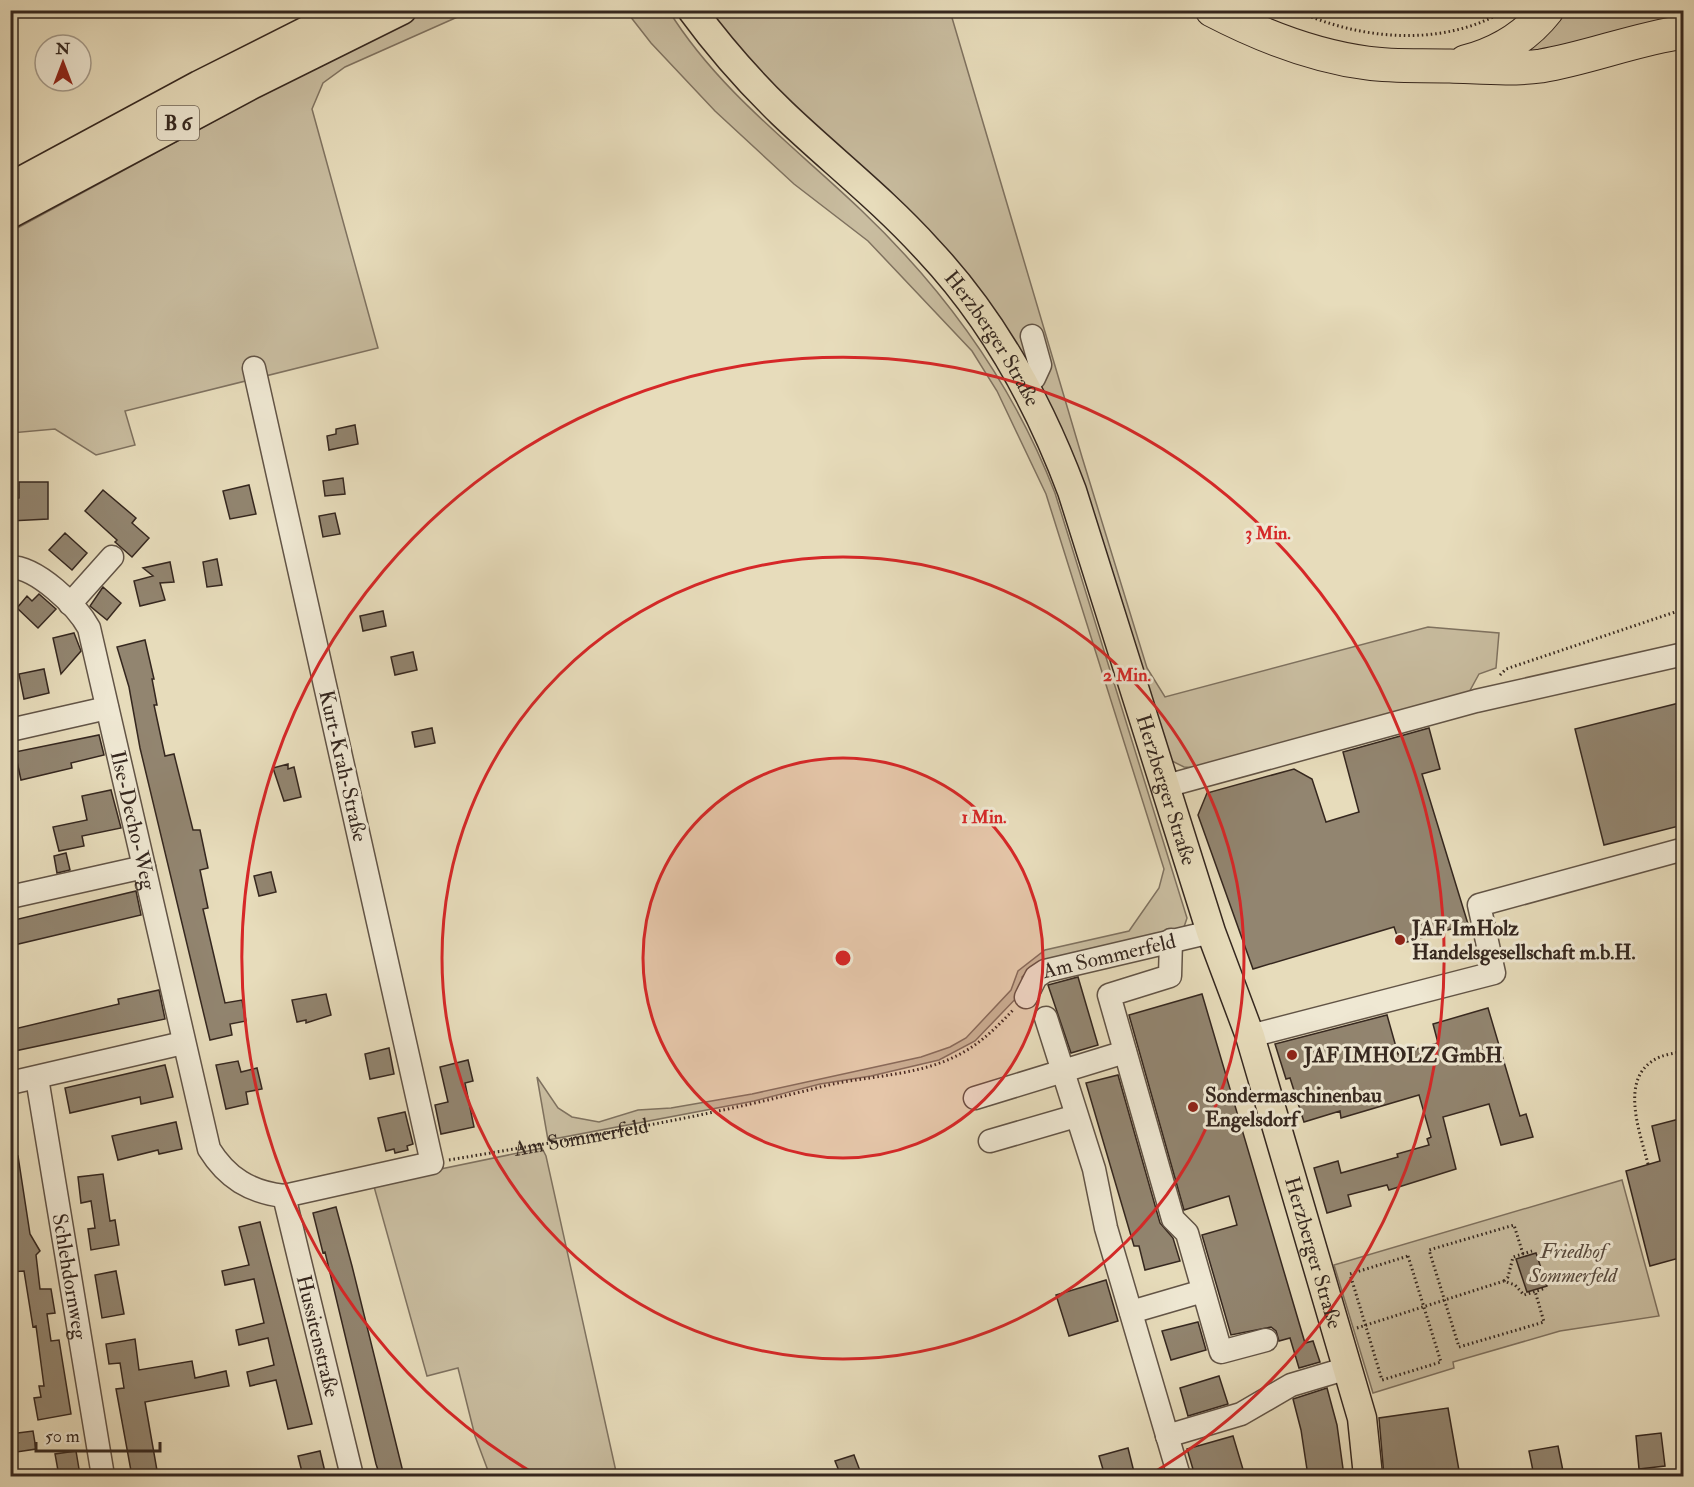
<svg xmlns="http://www.w3.org/2000/svg" width="1694" height="1487" font-family="'IM FELL Double Pica',serif">
<style>
.green{fill:#c9bda0;stroke:#7f7260;stroke-width:1.5}
.building{fill:#928570;stroke:#35271f;stroke-width:1.5}
.lines{fill:none;stroke-linecap:round;stroke-linejoin:round}
.minor-casing{stroke:#625446;stroke-width:25}
.major-casing{stroke:#35271f;stroke-width:31}
.highway-casing{stroke:#35271f;stroke-width:35}
.path{stroke:#35271f;stroke-width:3;stroke-dasharray:1.5 3;stroke-linecap:butt}
.minor{stroke:#efe8d3;stroke-width:22}
.major{stroke:#e7dcbb;stroke-width:28}
.highway{stroke:#e7dcbb;stroke-width:33}
.ring{fill:none;stroke:#d62828;stroke-width:3}
.poi-dot{fill:#8f2418;stroke:#efe8d3;stroke-width:2}
.labels{text-anchor:middle;dominant-baseline:central;stroke-width:6;stroke-linejoin:round;paint-order:stroke}
.shield{fill:#efe8d3;stroke:#6d6155;stroke-width:1.5}
.shield-label{font-size:20px;font-weight:bold;fill:#35271f}
.street-label{font-size:21px;fill:#35271f;stroke:#efe8d3}
.poi-label{font-size:21px;font-weight:bold;fill:#35271f;stroke:#efe8d3;text-anchor:start}
.park-label{font-size:21px;font-style:italic;fill:#5a4c3f;stroke:#efe8d3}
.centre{fill:#d62828;stroke:#efe8d3;stroke-width:3}
.ring-label{font-size:18px;text-anchor:middle;font-weight:bold;fill:#d62828;stroke:#efe8d3;stroke-width:6;stroke-linejoin:round;paint-order:stroke}
</style>
<rect width="100%" height="100%" fill="#e7dcbb"/>
<filter id="stains"><feTurbulence type="fractalNoise" baseFrequency=".00333" numOctaves="4"/><feColorMatrix values="0 0 0 0 .2 0 0 0 0 .09 0 0 0 0 .02 0 0 0 .5 -.17"/></filter>
<radialGradient id="worn" r=".72"><stop offset=".6" stop-color="#630" stop-opacity="0"/><stop offset="1" stop-color="#630" stop-opacity=".3"/></radialGradient>
<path class="green" d="M427 11H471L345 67 323 83 312 109 378 348 125 411 135 445 96 455 55 429 11 433 10 232 354 45Z
M626 11H669C718 90 795 147 861 210 946 291 1013 384 1055 493L1187 918 1184 927 1035 965 1022 977 1024 990 975 1041 939 1060 871 1076 820 1084 754 1101 548 1140 537 1077 558 1108 572 1117 599 1122 638 1110 671 1108 752 1094 921 1057 950 1047 966 1038 1011 990 1018 971 1045 950 1129 931 1159 888 1164 869 1046 494 997 391 972 351 868 241 794 184 715 111 651 43Z
M702 11H950L1082 457 1147 668 1165 697 1428 627 1499 633 1496 668 1479 674 1468 694 1197 768 1184 767 1172 761 1033 372 767 86Z
M1555 11H1683V24L1551 57 1511 51Z
M542 1148 546 1156 617 1476H490L475 1436 458 1368 427 1376 373 1183Z
M1622 1180 1659 1316 1560 1331 1453 1362 1454 1368 1373 1393 1334 1265Z"/>
<path class="building" d="M355 425 358 444 329 450 327 436 336 434V429Z
M343 478 345 494 325 496 323 481Z
M19 482H48V519L10 521V500L19 498Z
M249 485 256 514 230 519 223 491Z
M103 490 136 518 132 523 149 538 132 557 115 542 117 540 85 511Z
M335 513 340 534 323 537 319 516Z
M65 533 87 553 72 570 49 550Z
M217 559 222 585 207 587 203 562Z
M170 562 174 582 160 583 165 600 140 606 134 581 153 576 143 568Z
M103 587 121 603 107 620 90 606Z
M39 594 56 609 38 628 17 608 27 596 32 601Z
M383 611 386 626 363 631 360 616Z
M74 633 81 651 61 674 53 638Z
M145 640 154 679H152L157 705H154L165 756 174 754 193 830H200L208 868 200 870 208 908 203 909 225 1003 242 1000 246 1021 230 1024 232 1035 210 1040 140 748 129 687 117 647Z
M413 652 417 670 395 675 391 657Z
M44 669 49 693 24 699 19 674Z
M1683 702V825L1604 845 1575 729Z
M432 728 435 743 415 747 412 732Z
M1429 728 1440 769 1422 774 1468 924 1400 944 1394 927 1253 969 1198 815 1207 793 1294 769 1312 779 1326 822 1359 812 1343 752Z
M99 735 104 755 71 763 72 768 21 780 15 752Z
M288 764V769L294 767 301 797 284 801 273 768Z
M111 790 121 828 82 836 84 846 59 851 53 827 87 820 82 796Z
M66 853 70 870 57 873 54 856Z
M271 872 276 892 259 896 254 876Z
M136 891 141 915 10 946V921Z
M1078 977 1098 1045 1071 1053 1048 985Z
M159 990 165 1019 10 1052V1030L119 1004 118 999Z
M326 994 331 1015 306 1023V1020L297 1022 292 1000Z
M1202 994 1305 1343 1313 1341 1320 1362 1299 1368 1290 1338 1279 1341 1276 1331 1271 1327 1231 1335 1202 1235 1237 1225 1229 1196 1184 1210 1129 1015Z
M1488 1008 1520 1116 1526 1114 1533 1137 1501 1145 1489 1104 1443 1117 1456 1169 1389 1190 1387 1185 1348 1195 1351 1206 1327 1213 1314 1168 1338 1161 1341 1173 1398 1157 1397 1154 1429 1145 1427 1139 1431 1137 1419 1095 1341 1118 1340 1111 1304 1122 1290 1078 1286 1079 1275 1044 1387 1015 1398 1054 1438 1043 1433 1024Z
M389 1048 394 1074 370 1079 365 1054Z
M468 1060 473 1081 465 1083 474 1127 441 1134 435 1105 448 1102 440 1067Z
M238 1061 241 1072 257 1068 262 1089 246 1092 248 1104 226 1109 216 1065Z
M165 1065 173 1097 141 1104 140 1097 70 1113 65 1088Z
M1118 1075 1160 1223 1173 1238 1180 1261 1145 1270 1139 1246H1134L1086 1083Z
M405 1112 413 1144 407 1146 408 1150 395 1153 394 1149 386 1151 378 1118Z
M1683 1118V1257L1650 1266 1626 1171 1660 1161 1652 1126Z
M176 1122 182 1149 159 1154 158 1150 118 1160 112 1136Z
M10 1156H18L30 1234 40 1251 36 1255 40 1289H51L55 1313 47 1314 51 1341 59 1340 71 1414 38 1420 34 1398 41 1397 39 1386H44L36 1326 33 1327 24 1271 10 1272Z
M103 1174 110 1221 115 1220 119 1245 91 1250 88 1229 95 1228 91 1201 81 1203 78 1177Z
M336 1207 352 1266 404 1476H380L376 1464 325 1252 323 1253 313 1213Z
M260 1222 312 1424 288 1429 276 1380 250 1386 247 1372 274 1365 268 1338 239 1345 236 1330 264 1323 254 1279 225 1285 222 1271 249 1265 239 1227Z
M1536 1253 1547 1286 1527 1292 1516 1259Z
M116 1271 124 1314 102 1318 95 1275Z
M1106 1280 1118 1321 1069 1336 1056 1295Z
M1198 1322 1206 1350 1171 1360 1162 1331Z
M135 1339 139 1370 192 1361 195 1378 226 1371 229 1386 145 1402 158 1476H139V1470L131 1471 116 1389 124 1388 120 1363 109 1364 106 1344Z
M1219 1376 1228 1404 1188 1416 1180 1388Z
M1327 1388 1337 1425 1344 1476H1308L1301 1430 1293 1399Z
M1448 1408 1460 1476H1384L1379 1418Z
M33 1431 36 1449 10 1453V1434Z
M1661 1433 1665 1466 1639 1469 1636 1436Z
M1233 1436 1245 1476H1195L1187 1449Z
M1558 1446 1563 1471 1534 1476 1529 1451Z
M1128 1448 1135 1476H1105L1099 1456Z
M76 1451 80 1475 59 1476 55 1454Z
M320 1451 326 1476H303L298 1456Z
M854 1455 862 1476H841L835 1461Z"/>
<g class="lines">
<g class="minor-casing">
<g id="minor">
<path d="M1025 386 1034 378 1040 365 1032 336"/>
<path id="s2" d="M10 567C37 567 77 606 89 628L209 1149C227 1178 250 1192 284 1196L432 1163 254 368"/>
<path d="M70 604 112 557"/>
<path d="M10 730 107 708"/>
<path d="M1166 786 1476 701 1684 654"/>
<path d="M10 897 144 867"/>
<path d="M1171 940 1170 976 1109 995 1173 1219 1187 1233 1221 1352 1266 1340"/>
<path id="s3" d="M1026 997 1036 977 1045 971 1211 932"/>
<path d="M1046 1018 1094 1169 1106 1228 1179 1476"/>
<path d="M1250 1036 1494 973 1479 905 1684 849"/>
<path id="s4" d="M37 1078 103 1476"/>
<path d="M10 1083 183 1043"/>
<path d="M975 1098 1125 1052"/>
<path d="M990 1141 1076 1116"/>
<path id="s5" d="M284 1196 352 1476"/>
<path d="M1131 1312 1203 1291"/>
<path d="M1167 1436 1241 1414 1291 1385 1348 1368"/>
</g>
</g>
<g class="major-casing">
<g id="major">
<path id="s6" d="M692 10C719 47 749 81 782 113 830 159 883 200 928 250 992 318 1039 403 1072 491L1211 932 1250 1036 1362 1418 1368 1476"/>
<path d="M10 187 199 85 348 10"/>
<path d="M10 214 253 84 402 10"/>
</g>
</g>
<g class="highway-casing">
<path id="highway" d="M1212 10C1260 35 1314 56 1367 63 1395 67 1422 65 1450 66 1481 67 1510 70 1541 66 1589 58 1635 39 1684 32
M1465 62C1499 53 1526 37 1547 10"/>
</g>
<g class="path">
<path d="M1295 10C1360 40 1442 48 1506 10"/>
<path d="M1500 675 1506 669 1684 609"/>
<path id="s1" d="M449 1160C573 1139 698 1119 820 1087 867 1075 919 1077 962 1053 982 1042 998 1026 1014 1009"/>
<path d="M1648 1164C1640 1132 1617 1075 1660 1057 1667 1054 1676 1053 1684 1051"/>
<path d="M1523 1254 1514 1225 1429 1250 1459 1347 1544 1322 1535 1291"/>
<path d="M1408 1256 1441 1362 1382 1380 1350 1274Z"/>
<path d="M1504 1281 1508 1277 1513 1257 1532 1251"/>
<path d="M1357 1328 1504 1281 1515 1285 1524 1295 1546 1288"/>
</g>
<use href="#minor" class="minor"/>
<use href="#major" class="major"/>
<use href="#highway" class="highway"/>
</g>
<circle cx="843" cy="958" r="200" fill="#d62828" fill-opacity=".12"/>
<g class="ring">
<circle cx="843" cy="958" r="200"/>
<circle cx="843" cy="958" r="401"/>
<path d="M538 1476A601 601 0 1 1 1148 1476"/>
</g>
<g class="poi-dot">
<circle cx="1400" cy="940" r="6"/>
<circle cx="1292" cy="1055" r="6"/>
<circle cx="1193" cy="1107" r="6"/>
</g>
<g class="labels">
<rect class="shield" x="157" y="106" width="42" height="34" rx="4.5"/>
<g class="shield-label">
<text x="178" y="123">B 6</text>
</g>
<g class="street-label">
<text stroke="none"><textPath href="#s6" startOffset="447">Herzberger Straße</textPath></text>
<text transform="translate(343 766) rotate(77)">Kurt-Krah-Straße</text>
<text stroke="none"><textPath href="#s6" startOffset="933">Herzberger Straße</textPath></text>
<text stroke="none"><textPath href="#s2" startOffset="300">Ilse-Decho-Weg</textPath></text>
<text stroke="none"><textPath href="#s3" startOffset="99">Am Sommerfeld</textPath></text>
<text stroke="none"><textPath href="#s1" startOffset="134">Am Sommerfeld</textPath></text>
<text stroke="none"><textPath href="#s6" startOffset="1419">Herzberger Straße</textPath></text>
<text stroke="none"><textPath href="#s4" startOffset="201">Schlehdornweg</textPath></text>
<text stroke="none"><textPath href="#s5" startOffset="144">Hussitenstraße</textPath></text>
</g>
<g class="poi-label">
<text x="1412" y="928">JAF ImHolz<tspan x="1412" dy="24">Handelsgesellschaft m.b.H.</tspan></text>
<text x="1304" y="1055">JAF IMHOLZ GmbH</text>
<text x="1205" y="1095">Sondermaschinenbau<tspan x="1205" dy="24">Engelsdorf</tspan></text>
</g>
<g class="park-label">
<text x="1573" y="1251">Friedhof<tspan x="1573" dy="24">Sommerfeld</tspan></text>
</g>
</g>
<circle cx="843" cy="958" r="9" class="centre"/>
<g class="ring-label">
<text x="1268" y="539">3 Min.</text>
<text x="1127" y="681">2 Min.</text>
<text x="984" y="823">1 Min.</text>
</g>
<rect width="1694" height="1487" fill="none" stroke="#e7dcbb" stroke-width="36"/>
<rect x="12" y="12" width="1670" height="1463" fill="none" stroke="#35271f" stroke-width="3"/>
<rect x="18" y="18" width="1658" height="1451" fill="none" stroke="#35271f" stroke-width="1.5"/>
<g transform="translate(63 63)"><circle r="28" fill="#efe8d3" stroke="#a59b8b" stroke-width="1.5"/>
<path d="M0-4.5L10 22L0 15L-10 22Z" fill="#8f2418"/>
<text y="-9" font-size="16" font-weight="bold" text-anchor="middle" fill="#35271f">N</text>
</g>
<path d="M36 1442v9h124v-9" fill="none" stroke="#35271f" stroke-width="3"/>
<text x="45" y="1442" font-size="18" fill="#35271f" stroke="#efe8d3" stroke-width="4.5" paint-order="stroke">50 m</text>
<rect width="100%" height="100%" filter="url(#stains)"/>
<rect width="100%" height="100%" fill="url(#worn)"/>
</svg>
